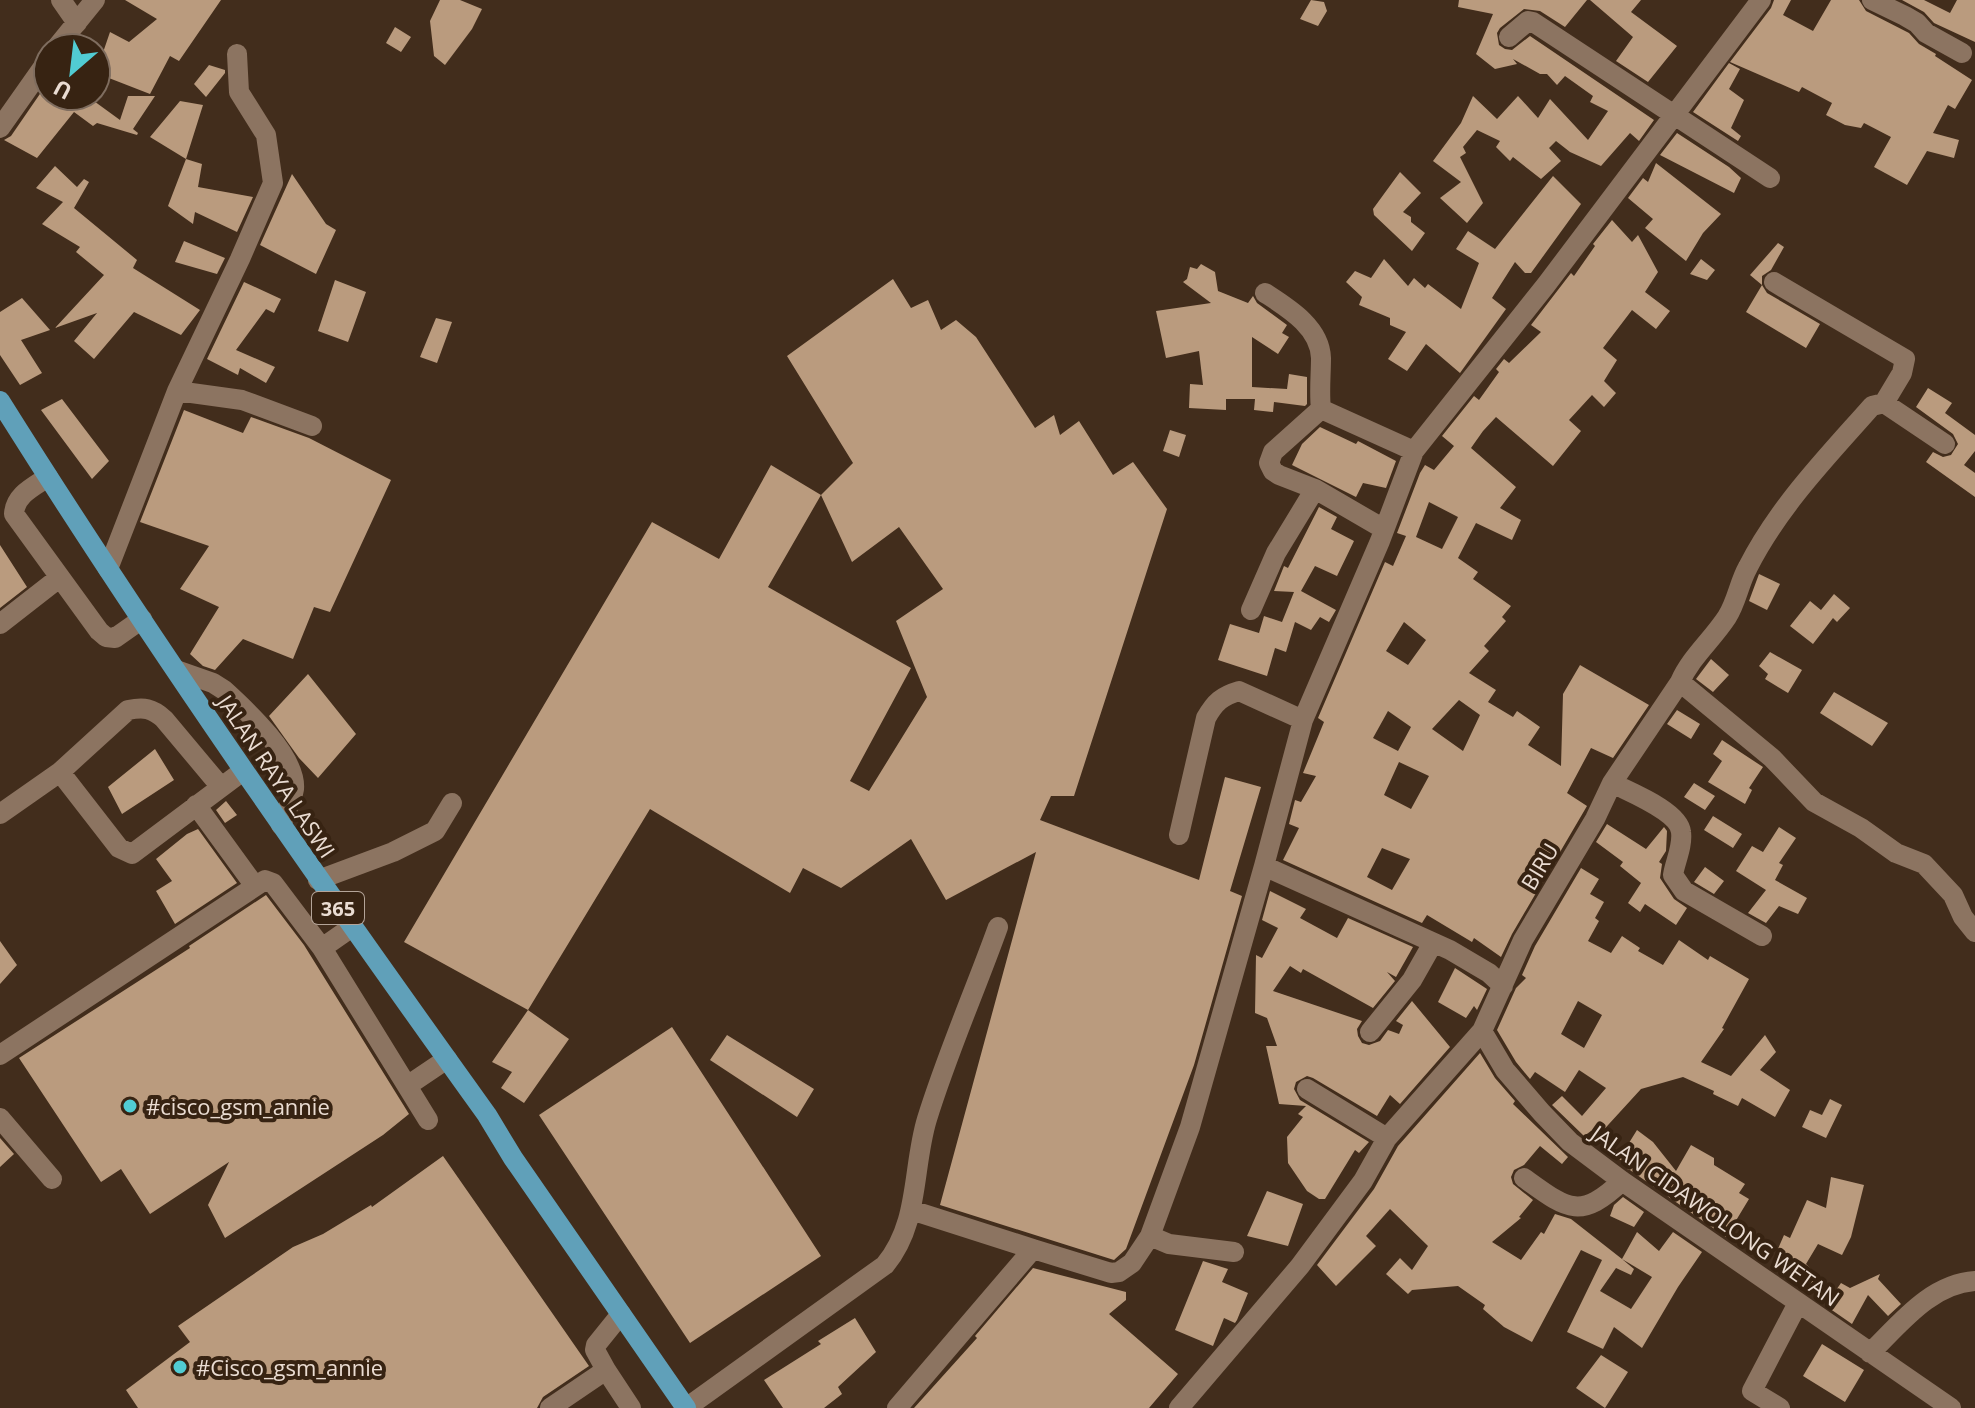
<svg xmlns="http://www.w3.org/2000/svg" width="1975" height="1408" font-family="'Open Sans',sans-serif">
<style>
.building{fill:#ba9b7e;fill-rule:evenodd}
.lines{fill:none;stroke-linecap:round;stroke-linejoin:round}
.minor{stroke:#8c7461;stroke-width:20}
.major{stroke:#60a0b9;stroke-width:20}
.poi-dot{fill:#51ccd3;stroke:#372312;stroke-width:3}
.labels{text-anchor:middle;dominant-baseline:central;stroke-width:8;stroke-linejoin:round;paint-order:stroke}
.shield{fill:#372312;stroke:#b4a498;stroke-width:2}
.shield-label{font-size:20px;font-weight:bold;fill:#eadcd2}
.street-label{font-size:22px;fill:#eadcd2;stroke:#372312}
.poi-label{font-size:22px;fill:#eadcd2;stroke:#372312;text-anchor:start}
</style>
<rect width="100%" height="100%" fill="#422d1c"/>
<path class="building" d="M125 0H221L179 61 170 56 150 94 96 73 110 32 129 42 157 19Z
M440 0H460L482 9 472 29 445 65 434 56 430 21Z
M1311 0 1324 2 1327 11 1318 26 1300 19Z
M1459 0H1587L1565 27 1540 11 1524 9 1500 28 1497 33 1499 45 1505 49 1512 50 1530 36 1654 120 1639 141 1630 133 1601 166 1570 152 1556 141 1549 148 1561 161 1541 179 1513 157 1510 161 1496 147 1500 141 1477 130 1463 147 1466 153 1460 157 1483 203 1467 223 1440 198 1461 182 1433 161 1461 123 1473 96 1497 119 1518 96 1538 118 1550 99 1588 140 1608 111 1590 102 1593 96 1565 76 1557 85 1547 74H1540L1513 59 1517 64 1495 69 1476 54 1493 14 1458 7Z
M1590 0H1641L1631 12 1677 46 1648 82 1616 61 1633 37Z
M1774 0H1791L1783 15 1813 31 1831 0H1859L1866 11 1909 33 1919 44 1936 54 1935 56 1972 80 1955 109 1948 105 1933 133 1959 140 1954 158 1927 151 1907 185 1874 167 1891 137 1864 123 1861 128 1845 125 1826 115 1832 103 1802 87 1799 92 1730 62 1771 8Z
M1902 0H1924L1950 13 1957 0H1975V42L1934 23 1924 12Z
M395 27 411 37 401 52 386 43Z
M1729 63 1740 69 1729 89 1744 100 1731 128 1741 136 1738 141 1693 112Z
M209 65 225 70V73L206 97 194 84Z
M44 88 48 96H87L120 120 128 96H155L133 129 138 133 137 135 97 123 93 126 74 112 37 158 4 140 11 136Z
M180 101 203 105 186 159 150 137Z
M1677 133 1729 167 1741 178 1734 193 1660 155Z
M186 159 202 164 198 187 253 197 237 232 195 212 193 224 168 206Z
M1656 163 1721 214 1703 233 1686 261 1645 228 1653 219 1628 198 1643 178 1648 182Z
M55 166 77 187 84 179 89 182 74 208 137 260 133 268 200 310 181 335 134 312 94 359 74 341 97 313 55 328 104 275 76 252 80 247 42 224 63 202 36 188Z
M1400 172 1421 193 1403 212 1411 217V222L1425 233 1412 251 1374 215 1373 209Z
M292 174 326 224 336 230 316 274 260 245Z
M1553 176 1581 204 1531 273H1525L1515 262 1492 298 1506 309 1460 373 1426 344 1407 371 1388 359 1406 332 1390 325V318L1359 305 1362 297 1346 282 1355 271 1371 278 1384 259 1408 286 1414 278 1425 288 1428 284 1461 309 1479 263 1456 249 1468 231 1495 249Z
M1612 220 1632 242 1638 235 1658 272 1645 292 1670 311 1656 329 1632 310 1603 348 1617 360 1604 381 1616 393 1604 407 1592 395 1569 420 1581 431 1553 466 1496 417 1483 431 1471 448 1516 487 1500 508 1521 520 1512 540 1476 523 1458 558 1478 572 1473 579 1511 606 1502 617 1506 621 1484 646 1489 651 1469 673 1496 690 1488 702 1513 717 1517 711 1540 727 1528 745 1561 766 1563 694 1580 665 1649 705 1613 758 1591 748 1567 793 1587 806 1512 934 1501 957 1474 938 1472 942 1427 915 1422 923 1283 860 1299 828 1289 824 1295 800 1301 802 1316 776 1303 773 1324 722 1318 718 1385 562 1393 566 1406 536 1397 533 1420 473 1425 465 1434 470 1454 446 1442 436 1474 396 1479 400 1499 372 1496 369 1504 359 1509 363 1541 332 1531 325 1571 273 1574 276 1595 246 1593 244ZM1429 502 1458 517 1442 549 1416 537ZM1404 622 1426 640 1408 665 1386 651ZM1459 700 1480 715 1463 751 1432 729ZM1388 711 1411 727 1398 751 1373 738ZM1399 762 1429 776 1411 809 1384 795ZM1382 848 1410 859 1392 890 1367 877Z
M184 241 225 258 217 274 175 262Z
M1778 243 1784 247 1771 270 1762 276V285L1750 275Z
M1701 259 1715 270 1707 280 1690 274Z
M1201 264 1215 272 1218 291 1248 303 1253 296 1257 303 1287 325 1282 333 1289 337 1278 354 1252 337V387L1287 389 1289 374 1307 377V404L1305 406 1274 402 1273 412 1254 410 1255 399H1226V410L1189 408 1190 384 1203 385 1199 351 1166 358 1156 311 1211 303 1183 282 1187 279 1190 267 1197 269Z
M893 279 911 308 928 300 941 330 956 320 976 337 1035 428 1054 415 1060 435 1079 421 1113 475 1133 462 1167 509 1074 796H1051L1040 820 1199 880 1225 777 1261 787 1230 891 1242 896 1194 1065 1126 1249 1114 1260 940 1205 1036 852 946 900 911 839 841 888 803 868 790 893 650 809 528 1010 404 942 652 522 719 559 771 465 821 495 853 463 787 356ZM821 495 852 562 899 527 943 589 896 621 927 697 869 791 850 781 911 668 768 587Z
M335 280 366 292 348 342 318 331Z
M244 282 281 299 274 313 266 309 236 350 275 367 266 383 240 368 238 375 207 359Z
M1762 285 1767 293 1820 324 1806 348 1746 312Z
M22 298 50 330 21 340 42 373 20 385 0 355V312Z
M436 318 452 322 437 363 420 357Z
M1928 388 1952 403 1945 413 1975 435V451L1964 465 1975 473V497L1926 462 1933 452 1943 457 1951 455 1958 444 1953 434 1916 407Z
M62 399 109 461 92 479 41 410Z
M184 410 243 433 251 417 309 438 391 480 330 612 314 607 293 659 243 639 215 670 203 666 190 654 219 607 180 589 209 546 140 522Z
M1320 427 1356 444 1358 441 1396 461 1386 488 1363 483 1356 497 1292 465 1302 444Z
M1170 430 1186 435 1179 457 1163 451Z
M1319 507 1337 517 1331 529 1354 541 1337 576 1315 566 1301 591 1336 610 1329 622 1320 617 1311 630 1295 622 1286 652 1275 648 1267 676 1218 660 1230 624 1259 633 1264 616 1282 622 1294 592 1274 591 1284 566 1288 568Z
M0 545 27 587 0 608Z
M1759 574 1780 584 1767 610 1749 601Z
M1834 594 1850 608 1837 622 1833 618 1813 644 1790 626 1810 601 1821 610Z
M1770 652 1802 670 1788 693 1765 679 1768 674 1759 666Z
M1711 659 1729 675 1713 692 1696 679Z
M308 674 356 734 318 778 299 758 269 716Z
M1834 692 1888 723 1872 746 1820 713Z
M1677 710 1700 724 1691 739 1667 724Z
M1722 740 1763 767 1749 788 1752 790 1745 804 1708 782 1722 761 1713 754Z
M155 749 174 780 122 814 108 787Z
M1694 783 1715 796 1705 810 1684 797Z
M226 801 237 815 225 823 216 810Z
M1713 816 1742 834 1733 848 1704 830Z
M1607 824 1646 849 1664 827 1667 831 1666 851 1659 862 1662 864 1660 878 1674 899 1687 908 1676 925 1645 904 1640 912 1628 903 1641 883 1620 866 1623 862 1596 842Z
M1779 827 1796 838 1779 863 1783 865 1775 880 1807 898 1798 914 1779 906 1766 923 1748 913 1766 890 1736 871 1752 846 1763 852Z
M198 829 237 883 175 924 156 891 172 881 156 859 187 834Z
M1705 867 1724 881 1714 894 1694 882Z
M1581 868 1599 879 1590 894 1604 902 1595 918 1599 921 1588 941 1611 953 1622 936 1640 948 1638 951 1663 965 1679 940 1708 960 1710 956 1749 979 1722 1028 1724 1029 1701 1062 1731 1076 1765 1035 1776 1052 1760 1070 1790 1090 1775 1117 1742 1098 1738 1106 1713 1094 1714 1091 1683 1077 1641 1089 1598 1136 1591 1131 1584 1136 1552 1105 1562 1096 1582 1116 1606 1088 1579 1070 1565 1092 1535 1072 1530 1079 1516 1062 1497 1030 1516 988 1526 978 1522 975 1535 946ZM1578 1001 1602 1015 1584 1048 1561 1034Z
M1270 891 1306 909 1300 918 1337 938 1348 918 1413 947 1396 977 1387 972 1395 981 1373 1008 1303 969 1301 973 1290 966 1273 991 1362 1021 1357 1029 1358 1036 1362 1043 1369 1045 1380 1041 1388 1030 1399 1034 1403 1025 1396 1021 1412 1001 1450 1047 1400 1104 1390 1095 1377 1116 1313 1078 1307 1076 1296 1082 1294 1089 1300 1100 1369 1142 1359 1153 1355 1150 1325 1199H1319L1307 1191 1288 1163 1287 1137 1303 1117 1298 1114 1306 1106 1279 1104 1266 1046H1277L1267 1018 1255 1013 1256 955 1262 958 1278 928 1262 920Z
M266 895 304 945 409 1114 383 1135 225 1238 208 1205 229 1162 150 1214 121 1169 101 1182 19 1058 190 948 189 946Z
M0 941 17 965 0 984Z
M1455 968 1487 989 1477 1010 1474 1006 1466 1018 1438 1002Z
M528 1010 569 1039 524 1103 501 1088 512 1072 492 1062Z
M672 1027 821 1256 690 1343 539 1115Z
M727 1035 814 1089 797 1117 710 1060Z
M1480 1053 1495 1078 1515 1101 1513 1104 1568 1157 1562 1164 1540 1146 1524 1165 1514 1170 1511 1177 1513 1184 1533 1200 1519 1217 1521 1218 1492 1242 1521 1260 1541 1232 1544 1234 1555 1214 1571 1219 1622 1259 1637 1232 1659 1251 1673 1232 1702 1252 1678 1287 1642 1348 1614 1327 1603 1349 1567 1332 1602 1260 1581 1250 1532 1342 1504 1327 1483 1309 1485 1305 1458 1286 1412 1290 1408 1294 1386 1274 1400 1258 1412 1270 1428 1246 1390 1209 1366 1236 1376 1246 1336 1286 1317 1265 1374 1189 1398 1146ZM1622 1259 1652 1277 1631 1309 1600 1291 1616 1268 1631 1275 1634 1269Z
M1830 1099 1842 1105 1826 1138 1802 1127 1810 1110 1822 1115Z
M1637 1130 1653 1142 1676 1171 1691 1145 1714 1158V1165L1745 1184 1739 1193 1749 1199 1726 1237 1630 1170 1627 1169 1629 1165 1619 1159Z
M0 1138 14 1154 0 1167Z
M443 1156 589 1366 543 1397 537 1408H138L126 1390 190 1342 178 1326 293 1247 323 1234 371 1205 372 1207Z
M1831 1177 1864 1185 1851 1237 1842 1255 1818 1244 1806 1264 1834 1293 1841 1283 1850 1288 1880 1274 1878 1279 1901 1304 1888 1316 1868 1295 1852 1324 1826 1306 1829 1302 1795 1278 1801 1270 1774 1258 1784 1235 1790 1238 1807 1200 1826 1208Z
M1267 1191 1303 1204 1288 1246 1247 1236Z
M1623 1197 1644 1212 1634 1227 1610 1216 1614 1205Z
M1203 1261 1228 1269 1222 1282 1248 1293 1237 1320 1235 1323 1224 1318 1213 1346 1175 1330Z
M1033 1268 1126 1292V1300L1109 1314 1178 1374 1149 1408H914L977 1338 975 1336Z
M855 1318 876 1352 838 1387 842 1394 824 1408H783L764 1380 821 1344 818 1341Z
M1822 1344 1864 1370 1845 1402 1803 1376Z
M1601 1355 1628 1372 1605 1408 1576 1388Z"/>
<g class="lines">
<path class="minor" d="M61 0 77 23
M1872 0 1905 16 1917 23 1926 33 1962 53
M1509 37 1528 21 1533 22 1770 178
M56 48 95 0
M0 128 48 60
M1774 282 1905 359 1902 373 1884 403
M1265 293C1288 308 1320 327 1321 358 1321 375 1319 392 1321 409L1414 451
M177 391 242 400 312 426
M1321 409 1273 452 1269 463 1273 471 1279 475 1315 489 1384 529
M48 477C33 487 15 495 14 514L99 631 106 637 115 638 142 619
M108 569 177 391 240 259 273 183 266 135 239 92 237 54
M1251 610 1276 553 1315 489
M0 624 59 578
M176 670 213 683 224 690C246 710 297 757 294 789 292 801 285 814 281 825
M1680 682 1772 758 1814 802 1861 828 1896 853 1924 864 1953 895 1963 917 1975 932
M60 772 119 848 132 854 243 771
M1612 783C1629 792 1679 811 1681 832 1683 846 1675 862 1673 875L1684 891 1762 936
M196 805 255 886
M0 814 60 772 128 710C144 707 152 708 164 719L221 787
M1179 835 1206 718C1215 702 1222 696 1239 691L1303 720
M318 880 393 852 435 831 452 803
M322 948 352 927
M1503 986 1489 973 1450 950 1264 866 1303 720 1380 541 1414 451 1546 285 1761 0
M1482 1031 1505 1070 1542 1113 1570 1142 1622 1181 1951 1408
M1370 1032 1412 980 1433 943
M0 1055 265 880 273 883 322 948 428 1120
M407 1086 447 1059
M1307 1089 1387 1138
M0 1118 52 1179
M1524 1178C1567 1209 1580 1221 1622 1181
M911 1210 1033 1249
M1150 1236 1169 1244 1234 1252
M1870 1353C1900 1324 1930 1284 1975 1281
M606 1370 631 1408
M550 1408 606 1370 595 1350 596 1345 621 1314
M686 1408 885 1265C920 1223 912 1168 927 1119 947 1054 975 991 998 927
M897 1408 1033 1249 1111 1273 1119 1272 1132 1263 1150 1236 1190 1127 1264 866
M1179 1408 1300 1266 1363 1181 1387 1138 1482 1031 1523 940 1595 819 1612 783 1680 682C1691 657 1712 640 1727 617 1737 601 1739 583 1748 567 1779 506 1827 457 1872 406L1884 403 1945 444
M1780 1408 1752 1391 1798 1303"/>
<path class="major" d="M0 401C153 645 319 881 487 1115L513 1158 686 1408"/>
</g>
<g class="poi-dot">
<circle cx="130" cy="1106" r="8"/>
<circle cx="180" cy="1367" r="8"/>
</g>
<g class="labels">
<rect class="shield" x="312" y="892" width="52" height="32" rx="6"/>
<g class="shield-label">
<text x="338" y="908">365</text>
</g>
<g class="street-label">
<text transform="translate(277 776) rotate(56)">JALAN RAYA LASWI</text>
<text transform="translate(1539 866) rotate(-59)">BIRU</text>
<text transform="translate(1716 1215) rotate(35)">JALAN CIDAWOLONG WETAN</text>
</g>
<g class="poi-label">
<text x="146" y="1106">#cisco_gsm_annie</text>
<text x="196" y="1367">#Cisco_gsm_annie</text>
</g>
</g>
<g transform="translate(72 72) rotate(208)"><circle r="38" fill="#372312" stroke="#7f6d5f" stroke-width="2"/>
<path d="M0-6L14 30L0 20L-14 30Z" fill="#51ccd3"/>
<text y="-12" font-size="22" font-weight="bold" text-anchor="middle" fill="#eadcd2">U</text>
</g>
</svg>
